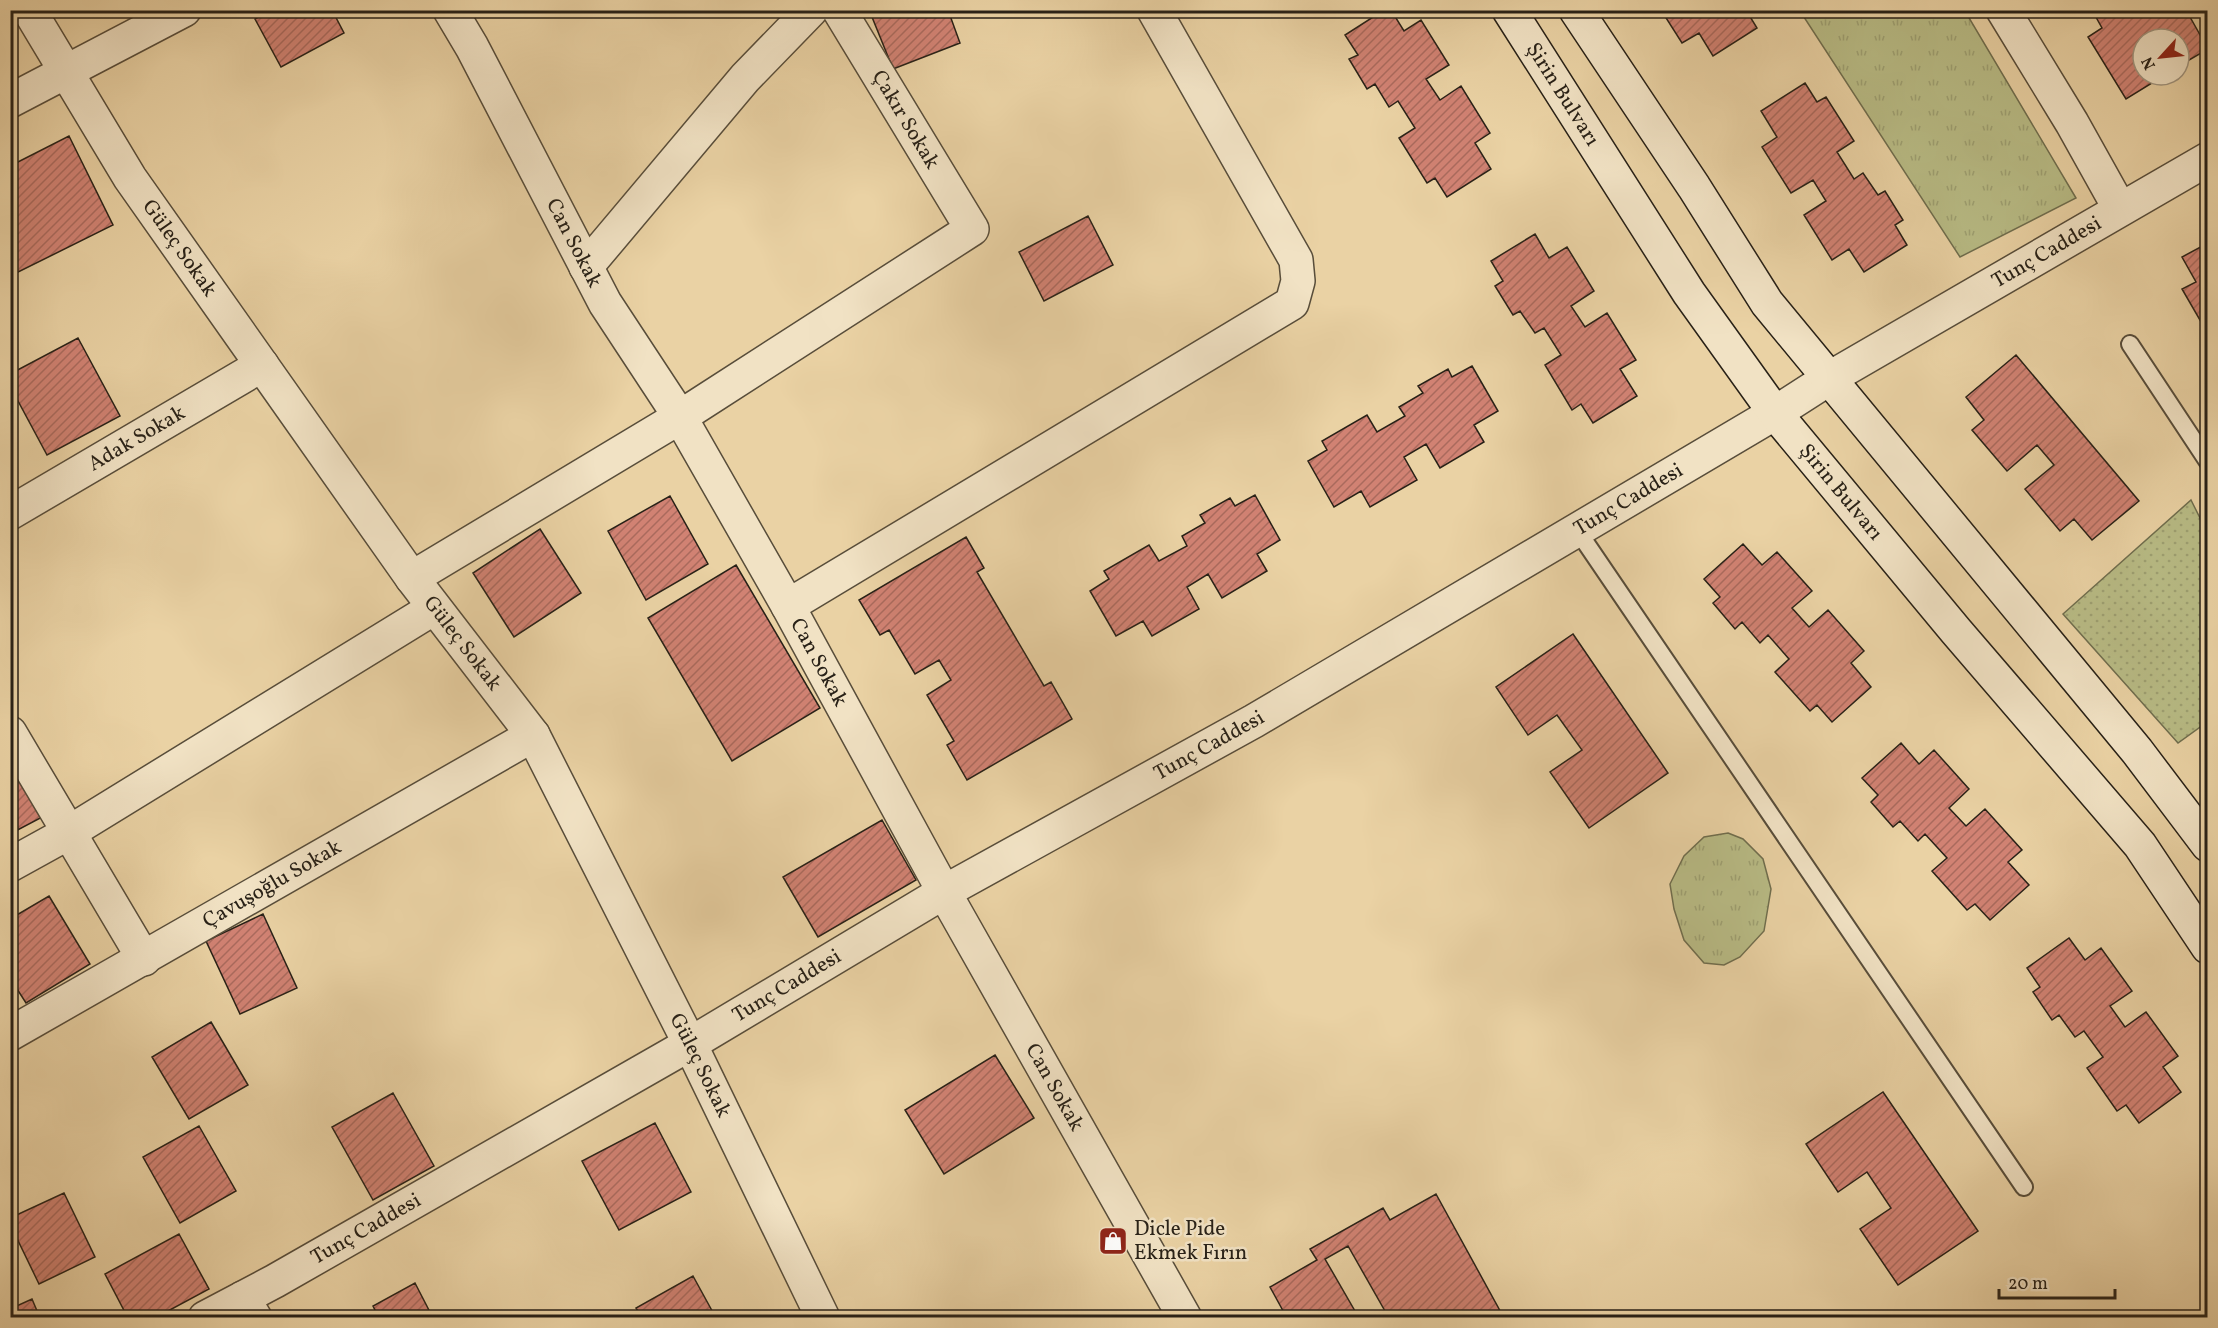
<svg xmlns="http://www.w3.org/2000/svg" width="2218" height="1328" font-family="Vollkorn,serif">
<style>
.grass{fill:url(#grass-dots);stroke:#706e4e;stroke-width:1.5}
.park{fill:url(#park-tufts);stroke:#706e4e;stroke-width:1.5}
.building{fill:url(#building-hatch);stroke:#282117;stroke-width:1.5}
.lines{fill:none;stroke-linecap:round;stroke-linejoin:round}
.service-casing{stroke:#584d3a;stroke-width:20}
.minor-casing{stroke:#584d3a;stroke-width:36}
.tertiary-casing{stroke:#584d3a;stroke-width:36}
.secondary-casing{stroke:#282117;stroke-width:36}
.service{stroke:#f1e2c4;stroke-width:16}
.minor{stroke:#f1e2c4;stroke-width:33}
.tertiary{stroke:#f1e2c4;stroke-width:33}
.secondary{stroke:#f1e2c4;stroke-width:33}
.labels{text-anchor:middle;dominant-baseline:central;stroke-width:5;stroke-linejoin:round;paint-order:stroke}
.street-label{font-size:21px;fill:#282117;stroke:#f1e2c4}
.poi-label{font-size:21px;fill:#282117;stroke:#f1e2c4;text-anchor:start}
</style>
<defs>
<pattern id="grass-dots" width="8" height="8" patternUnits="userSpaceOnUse" patternTransform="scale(1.5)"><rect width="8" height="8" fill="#b8bb85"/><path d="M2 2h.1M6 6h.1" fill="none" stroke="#9ea072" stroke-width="1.8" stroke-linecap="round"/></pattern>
<pattern id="park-tufts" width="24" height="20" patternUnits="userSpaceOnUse" patternTransform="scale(1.5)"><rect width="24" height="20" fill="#b8bb85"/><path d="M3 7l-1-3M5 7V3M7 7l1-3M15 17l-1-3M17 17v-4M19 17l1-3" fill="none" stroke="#9ea072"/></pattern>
<pattern id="building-hatch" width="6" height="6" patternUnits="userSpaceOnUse" patternTransform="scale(1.5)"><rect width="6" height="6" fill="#d18273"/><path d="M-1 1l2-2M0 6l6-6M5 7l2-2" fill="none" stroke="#aa6a5d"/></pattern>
</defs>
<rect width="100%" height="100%" fill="#ead2a4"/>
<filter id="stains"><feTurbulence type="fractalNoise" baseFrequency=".00333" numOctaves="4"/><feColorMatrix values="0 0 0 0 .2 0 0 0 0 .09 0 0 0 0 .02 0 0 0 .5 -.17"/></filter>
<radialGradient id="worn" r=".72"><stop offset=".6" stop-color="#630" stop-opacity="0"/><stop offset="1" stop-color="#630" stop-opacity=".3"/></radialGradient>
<path class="grass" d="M2191 500 2207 532V722L2178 743 2063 614Z"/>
<path class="park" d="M1800 11H1965L2076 198 1960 257Z
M1728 833 1743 839 1763 859 1771 889 1764 931 1740 957 1724 965 1704 963 1684 940 1674 909 1670 884 1684 856 1704 837Z"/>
<path class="building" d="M270 10H332L344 33 281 67 255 19Z
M874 10H948L960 43 893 69 870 12Z
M1384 10H1391L1404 31 1421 20 1449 65 1426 79 1440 100 1461 86 1490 133 1475 143 1491 169 1447 197 1435 178 1427 183 1399 138 1415 128 1398 101 1389 107 1375 84 1367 89 1349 59 1358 55 1345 35Z
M1661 10H1746L1757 28 1713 56 1699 33 1682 43Z
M2092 10H2186L2208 49 2179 66V39H2143V75H2165L2126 99 2088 37 2102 28Z
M1805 83 1817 102 1826 97 1854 141 1837 152 1854 179 1863 173 1878 195 1885 191 1903 220 1895 225 1907 245 1864 272 1849 249 1832 260 1804 215 1826 201 1813 180 1791 193 1762 147 1777 137 1761 111Z
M69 136 113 225 10 276V166Z
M1088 216 1113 265 1044 301 1019 252Z
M1535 234 1549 258 1567 247 1594 291 1571 306 1585 327 1607 313 1636 360 1620 369 1637 396 1593 423 1581 404 1572 410 1545 365 1561 355 1544 328 1535 333 1520 311 1513 315 1495 286 1503 281 1491 261Z
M2208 243V334L2182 289 2196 282 2182 257Z
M78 338 120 416 47 455 10 386V374Z
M2016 355 2139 501 2092 540 2074 519 2060 531 2025 489 2054 465 2037 445 2007 471 1972 430 1984 420 1966 397Z
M1472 366 1498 411 1474 425 1484 442 1440 468 1426 444 1404 457 1417 480 1370 507 1361 491 1334 507 1308 461 1327 450 1322 441 1367 415 1377 432 1405 416 1399 407 1423 393 1418 386 1448 369 1452 377Z
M1255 495 1280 540 1257 554 1267 571 1222 598 1208 574 1187 587 1199 609 1152 636 1143 621 1116 636 1090 591 1109 579 1104 571 1149 545 1159 561 1187 546 1182 536 1205 523 1200 515 1230 498 1235 506Z
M670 496 708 564 646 600 608 531Z
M540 529 581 593 514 637 473 573Z
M966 537 984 568 977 572 1044 686 1051 682 1072 719 967 780 947 745 954 741 927 695 951 680 939 660 915 674 889 630 880 635 859 600Z
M1743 544 1762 565 1777 552 1812 591 1792 608 1809 627 1828 610 1864 651 1851 663 1871 687 1832 722 1817 705 1810 711 1775 672 1789 659 1768 635 1760 643 1742 622 1735 629 1713 603 1720 597 1704 579Z
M736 565 820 708 732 761 648 618Z
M1573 634 1668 773 1589 828 1550 772 1582 750 1557 715 1528 735 1496 687Z
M1901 743 1919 764 1934 750 1969 789 1949 808 1966 826 1985 809 2022 850 2008 862 2029 885 1990 920 1975 904 1967 910 1932 871 1947 858 1925 834 1918 841 1900 821 1893 827 1871 802 1878 795 1862 778Z
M24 768 48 814 10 834V775Z
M882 820 916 880 818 937 783 877Z
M49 896 90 964 26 1003 10 978V919Z
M263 914 297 988 240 1014 206 941Z
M2069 938 2085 960 2101 948 2132 991 2110 1006 2125 1027 2146 1012 2178 1056 2163 1067 2181 1092 2139 1123 2126 1105 2117 1111 2087 1068 2103 1057 2084 1031 2075 1037 2059 1015 2052 1020 2033 992 2040 987 2027 968Z
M211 1022 248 1085 189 1119 152 1057Z
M995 1055 1034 1118 944 1174 905 1110Z
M1883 1092 1978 1231 1898 1285 1860 1229 1891 1208 1867 1172 1838 1192 1806 1144Z
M393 1093 434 1166 373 1200 332 1127Z
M655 1123 691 1192 619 1230 582 1161Z
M199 1126 236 1191 180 1223 143 1157Z
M64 1193 95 1257 39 1284 10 1224V1218Z
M1436 1194 1504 1318H1389L1348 1246 1325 1259 1359 1318H1335L1334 1316 1331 1318H1287L1270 1287 1317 1260 1310 1249 1383 1208 1390 1220Z
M179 1234 209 1289 155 1318H128L105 1274Z
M693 1276 716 1318H642L636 1308Z
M415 1283 433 1318H379L373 1306Z
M32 1299 40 1318H10V1309Z"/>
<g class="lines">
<g class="service-casing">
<path id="service" d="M2130 344 2208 462
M1577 530 2024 1187"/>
</g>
<g class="minor-casing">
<g id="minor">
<path id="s1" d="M29 10 130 178 412 578 533 735 690 1044 823 1318"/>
<path id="s2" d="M450 10 472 47 605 303 680 417 788 606 944 892 1185 1318"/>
<path d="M2003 10 2072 123 2120 209"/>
<path d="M10 101 184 10"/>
<path d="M586 267 745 78 811 10"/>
<path id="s3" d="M10 513 262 365"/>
<path d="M412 578 680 417 972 229 839 10"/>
<path d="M788 606 1292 303 1298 281 1296 260 1154 10"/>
<path d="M10 733 144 959"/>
<path d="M10 865 68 833 434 608"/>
<path id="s4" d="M10 1034 533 735"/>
<path d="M243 1298 255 1318"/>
</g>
</g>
<g class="tertiary-casing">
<g id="tertiary">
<path id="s5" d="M205 1318 275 1281 690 1044 944 892 1254 721 1775 413 1828 379 2208 159"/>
</g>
</g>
<g class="secondary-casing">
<g id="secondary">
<path id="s6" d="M1509 10 1689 293 1775 413 1956 631 2140 845 2208 947"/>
<path d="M1576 10 1694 187 1767 303 2137 751 2208 845"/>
</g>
</g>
<use href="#service" class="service"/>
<use href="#minor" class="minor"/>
<use href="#tertiary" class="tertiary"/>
<use href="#secondary" class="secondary"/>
</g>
<defs>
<g id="shop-square" transform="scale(1.5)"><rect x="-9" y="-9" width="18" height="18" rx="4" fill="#8f2418" stroke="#f1e2c4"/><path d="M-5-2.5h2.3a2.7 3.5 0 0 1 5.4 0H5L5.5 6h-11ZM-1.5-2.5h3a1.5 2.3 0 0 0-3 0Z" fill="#fff"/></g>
</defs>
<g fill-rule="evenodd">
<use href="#shop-square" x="1113" y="1241"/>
</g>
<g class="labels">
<g class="street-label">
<text stroke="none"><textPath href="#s6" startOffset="100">Şirin Bulvarı</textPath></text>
<text transform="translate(905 120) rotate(59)">Çakır Sokak</text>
<text stroke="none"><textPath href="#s2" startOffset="264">Can Sokak</textPath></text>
<text stroke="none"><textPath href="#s1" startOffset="282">Güleç Sokak</textPath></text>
<text stroke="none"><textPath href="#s5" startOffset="2128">Tunç Caddesi</textPath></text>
<text stroke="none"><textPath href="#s3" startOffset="147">Adak Sokak</textPath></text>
<text stroke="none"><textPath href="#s6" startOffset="586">Şirin Bulvarı</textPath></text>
<text stroke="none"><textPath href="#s5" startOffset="1642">Tunç Caddesi</textPath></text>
<text stroke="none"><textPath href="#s1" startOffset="768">Güleç Sokak</textPath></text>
<text stroke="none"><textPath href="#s2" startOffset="750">Can Sokak</textPath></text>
<text stroke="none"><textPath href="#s5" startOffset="1156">Tunç Caddesi</textPath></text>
<text stroke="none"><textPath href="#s4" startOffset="302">Çavuşoğlu Sokak</textPath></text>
<text stroke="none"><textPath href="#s5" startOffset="670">Tunç Caddesi</textPath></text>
<text stroke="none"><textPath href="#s1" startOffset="1254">Güleç Sokak</textPath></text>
<text stroke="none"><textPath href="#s2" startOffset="1236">Can Sokak</textPath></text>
<text stroke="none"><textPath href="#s5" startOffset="184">Tunç Caddesi</textPath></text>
</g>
<g class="poi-label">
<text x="1134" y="1229">Dicle Pide<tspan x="1134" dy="24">Ekmek Fırın</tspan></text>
</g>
</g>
<rect width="2218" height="1328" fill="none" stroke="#ead2a4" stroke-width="36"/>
<rect x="12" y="12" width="2194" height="1304" fill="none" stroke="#282117" stroke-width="3"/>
<rect x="18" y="18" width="2182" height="1292" fill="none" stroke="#282117" stroke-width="1.5"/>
<g transform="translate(2161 57) rotate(243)"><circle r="28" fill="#f1e2c4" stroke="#a1957f" stroke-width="1.5"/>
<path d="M0-4.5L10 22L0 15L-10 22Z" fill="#8f2418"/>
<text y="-9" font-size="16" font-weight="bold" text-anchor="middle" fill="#282117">N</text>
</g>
<path d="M1999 1289v9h116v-9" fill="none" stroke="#282117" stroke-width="3"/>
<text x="2008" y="1289" font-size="18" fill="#282117" stroke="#f1e2c4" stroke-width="4.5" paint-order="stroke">20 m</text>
<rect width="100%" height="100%" filter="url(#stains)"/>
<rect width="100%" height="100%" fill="url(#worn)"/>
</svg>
